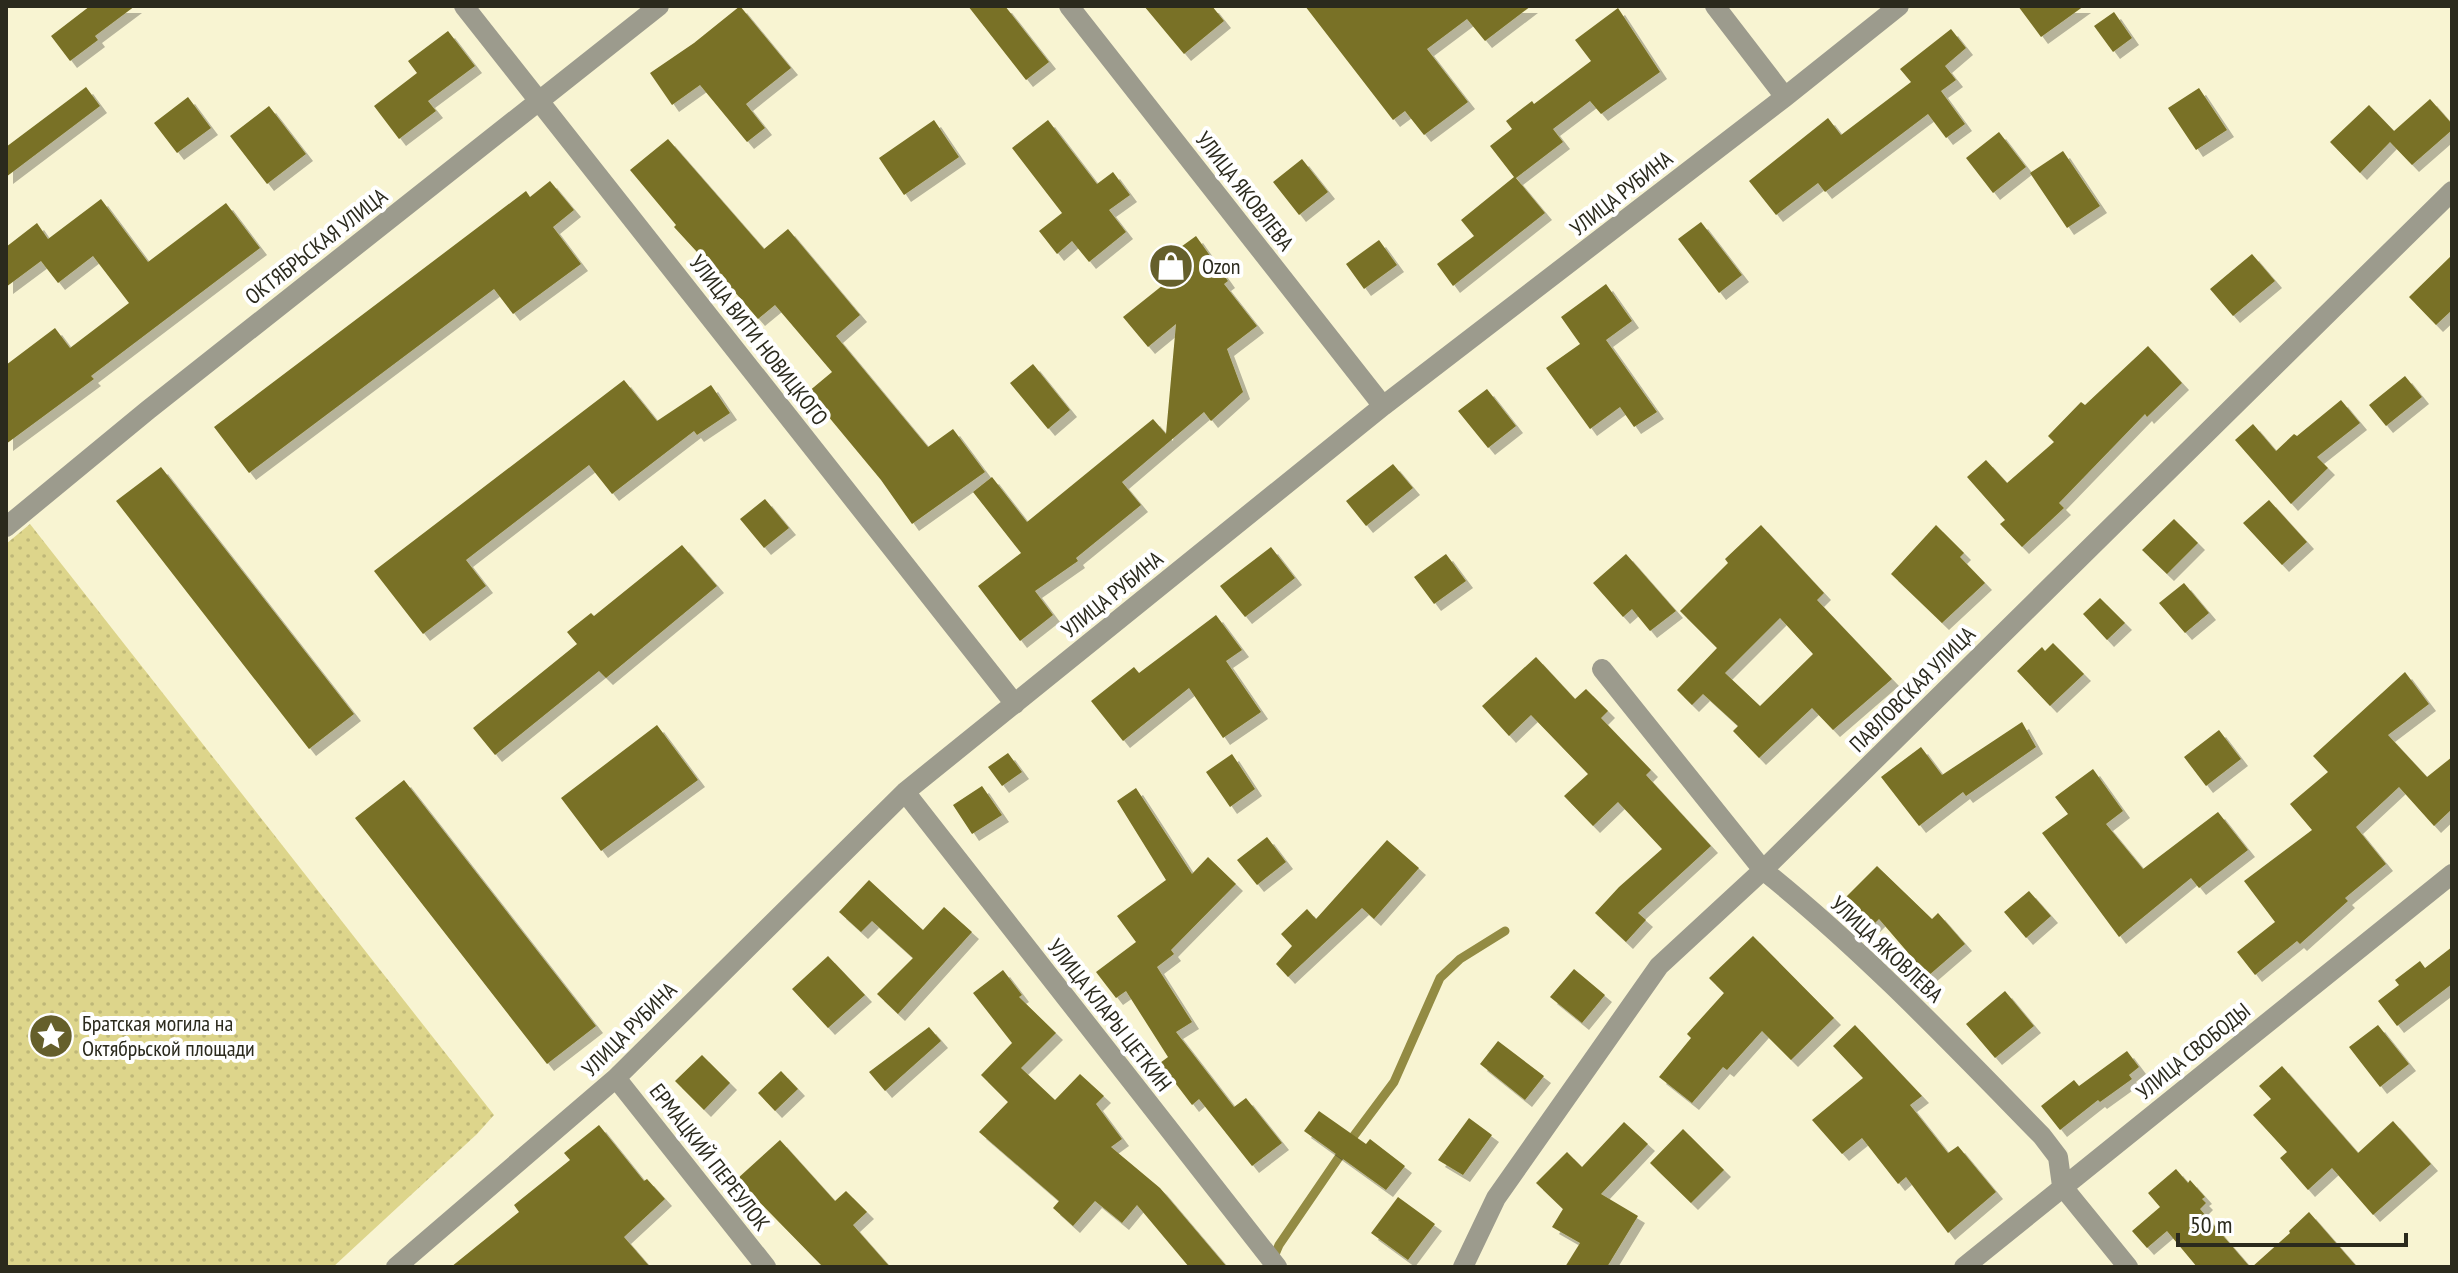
<svg xmlns="http://www.w3.org/2000/svg" width="2458" height="1273" font-family="'PT Sans Narrow',sans-serif">
<style>
.park{fill:url(#park-dots)}
.lines{fill:none;stroke-linecap:round;stroke-linejoin:round}
.stream{stroke:#938b43;stroke-width:9}
.building{fill:#797125;fill-rule:evenodd;filter:url(#shadow)}
.minor{stroke:#9c9b8d;stroke-width:20}
.labels{text-anchor:middle;dominant-baseline:central;stroke-width:8;stroke-linejoin:round;paint-order:stroke}
.street-label{font-size:22px;fill:#2b2a1d;stroke:#fff}
.poi-label{font-size:22px;fill:#2b2a1d;stroke:#fff;text-anchor:start}
</style>
<defs>
<pattern id="park-dots" width="8" height="8" patternUnits="userSpaceOnUse" patternTransform="scale(2)"><rect width="8" height="8" fill="#ddd58b"/><path d="M2 2h.1M6 6h.1" fill="none" stroke="#beb778" stroke-width="1.8" stroke-linecap="round"/></pattern>
<filter id="shadow"><feDropShadow dx="7" dy="7" stdDeviation="0" flood-color="#0004"/></filter>
</defs>
<rect width="100%" height="100%" fill="#f8f4d2"/>
<path class="park" d="M30 524 494 1115 477 1134 333 1267H6V544Z"/>
<g class="lines">
<path class="stream" d="M1273 1259 1279 1245 1350 1141 1394 1082 1440 978 1460 959 1505 931"/>
</g>
<path class="building" d="M90 6H135L95 36 98 40 70 61 51 36Z
M740 6 791 68 746 104 765 128 747 142 700 85 672 105 650 73 694 43Z
M968 6H1005L1049 62 1026 80Z
M1144 6H1212L1224 21 1184 54Z
M1305 6H1531L1485 41 1467 19 1427 49 1468 102 1424 135 1405 111 1393 120Z
M2018 6H2084L2041 37Z
M1618 8 1660 72 1601 114 1590 101 1553 129 1563 142 1516 178 1545 213 1453 286 1437 264 1474 236 1461 220 1514 177 1490 146 1512 129 1506 121 1532 101 1534 104 1591 61 1575 40Z
M2114 12 2132 38 2113 52 2094 26Z
M1951 29 1966 48 1945 66 1956 80 1941 91 1965 124 1946 138 1928 114 1825 192 1818 183 1776 215 1749 181 1828 118 1841 135 1911 82 1900 69Z
M448 31 475 66 428 101 436 111 399 139 374 106 417 73 408 61Z
M86 87 100 106 6 177V147Z
M2199 88 2227 130 2196 150 2168 108Z
M188 97 211 128 177 153 154 123Z
M2430 99 2452 124V130L2412 165 2390 142 2360 173 2330 142 2369 105 2394 131Z
M269 106 306 154 267 184 230 136Z
M934 120 959 157 904 195 879 158Z
M1048 120 1097 184 1113 172 1130 195 1109 210 1126 232 1089 262 1072 241 1057 254 1039 231 1062 213 1012 148Z
M1999 132 2026 167 1993 193 1966 158Z
M668 139 764 249 788 229 860 315 836 336 928 447 953 429 985 472 912 524 881 480 808 392 832 372 775 305 758 319 709 262 708 264 674 227 676 225 630 170Z
M2063 151 2100 206 2067 228 2030 173Z
M1302 159 1328 192 1299 215 1273 182Z
M550 181 574 210 553 227 581 264 513 314 494 289 249 473 214 427 526 191 530 197Z
M101 199 148 262 226 203 260 248 91 376 94 379 6 444V365L55 328 70 348 129 303 93 256 58 283 41 261 6 287V247L37 223 48 239Z
M1701 222 1742 275 1719 293 1678 239Z
M1196 236 1228 281 1224 284 1257 326 1227 349 1243 392 1211 421 1204 412 1122 482 1141 505 1076 558 1078 561 1035 591 1053 615 1020 641 978 586 1021 553 973 492 992 477 1027 522 1153 419 1166 434 1176 324 1148 347 1123 317 1168 281 1156 265Z
M1379 240 1397 265 1364 289 1346 264Z
M2252 254 2275 281 2233 316 2210 289Z
M2452 255V310L2436 325 2409 297Z
M1606 284 1632 321 1606 340 1657 412 1634 427 1620 407 1590 429 1546 368 1580 344 1561 317Z
M2148 346 2182 383 2147 417 2145 414 2059 503 2064 508 2022 547 2000 524 2005 520 1967 477 1986 460 2007 483 2054 442 2048 436 2081 402 2085 405Z
M1033 364 1070 410 1048 429 1010 383Z
M2405 376 2422 397 2386 426 2369 405Z
M624 380 657 421 711 385 730 413 697 435 694 431 612 494 589 465 466 560 486 586 423 634 374 571Z
M1487 389 1516 426 1488 448 1458 411Z
M2341 400 2360 423 2317 457 2328 468 2291 504 2235 440 2253 424 2276 451 2294 434 2297 436Z
M1393 464 1413 488 1366 526 1346 501Z
M161 467 354 714 309 749 116 501Z
M765 499 789 528 764 548 740 519Z
M2269 500 2307 542 2282 565 2243 523Z
M2174 519 2198 543 2167 574 2142 550Z
M1761 525 1824 593 1817 600 1892 679 1833 730 1812 708 1759 758 1733 731 1738 726 1703 694 1692 705 1677 690 1717 648 1680 611 1728 563 1725 559ZM1780 618 1813 654 1760 706 1725 673Z
M1936 525 1964 553 1960 557 1985 583 1942 623 1891 574Z
M682 545 717 586 606 678 599 671 495 755 473 728 577 644 567 632 591 613 594 616Z
M1271 547 1295 578 1245 617 1220 586Z
M1446 554 1466 581 1434 604 1414 577Z
M1626 554 1676 611 1650 631 1632 609 1623 617 1593 583Z
M2184 583 2209 613 2185 633 2159 603Z
M2100 598 2125 623 2107 640 2083 614Z
M1216 615 1242 650 1226 661 1261 712 1223 738 1189 688 1123 741 1091 701 1134 667 1139 673Z
M2053 643 2084 674 2050 706 2017 671 2042 647 2045 651Z
M1536 657 1575 699 1586 689 1608 711 1601 718 1651 770 1646 775 1711 846 1638 913 1646 920 1626 942 1595 913 1619 887 1662 849 1618 802 1593 826 1564 796 1588 774 1531 715 1509 736 1482 706Z
M2405 672 2429 704 2388 735 2427 777 2452 757V809L2434 826 2399 787 2356 827 2386 864 2345 898 2348 901 2300 944 2297 941 2255 975 2237 952 2275 922 2244 881 2312 830 2290 804 2328 772 2313 756Z
M2022 722 2036 747 1966 796 1963 792 1919 826 1881 777 1921 747 1942 775Z
M657 725 698 780 601 851 561 798Z
M2219 730 2241 759 2206 786 2184 757Z
M1008 753 1022 772 1002 786 988 767Z
M1232 754 1255 789 1230 807 1206 772Z
M2093 769 2123 811 2106 824 2143 869 2218 812 2248 850 2199 888 2191 878 2119 937 2042 833 2068 814 2055 797Z
M404 780 596 1026 547 1064 355 818Z
M982 786 1002 815 972 834 953 805Z
M1136 788 1192 874 1208 857 1236 884 1171 950 1174 954 1157 967 1192 1022 1176 1032 1234 1107 1246 1098 1282 1143 1252 1166 1199 1099 1192 1105 1160 1063 1168 1057 1126 991 1116 998 1096 972 1136 942 1117 916 1166 880 1117 801Z
M1267 837 1286 862 1257 885 1237 860Z
M1387 840 1419 868 1374 919 1362 908 1288 977 1276 964 1292 946 1281 934 1307 909 1316 919Z
M1877 866 1932 919 1938 913 1965 944 1928 976 1879 919 1873 925 1846 897Z
M869 880 923 930 944 907 972 932 898 1014 877 994 913 958 872 921 861 932 839 912Z
M2029 891 2051 916 2026 938 2004 912Z
M1753 936 1834 1018 1791 1060 1762 1031 1727 1070 1723 1067 1692 1103 1659 1077 1691 1038 1687 1034 1724 993 1709 978Z
M2452 947V984L2397 1026 2378 1001 2399 985 2395 980 2420 961 2425 968Z
M828 956 865 995 828 1028 792 989Z
M1574 969 1605 995 1582 1023 1550 997Z
M1003 970 1022 995 1019 997 1056 1033 1021 1068 1055 1100 1080 1074 1104 1096 1096 1104 1122 1139 1111 1147 1160 1188 1227 1267H1189L1137 1205 1122 1223 1095 1201 1073 1226 1053 1208 1059 1201 979 1132 1008 1102 981 1075 1012 1043 973 993Z
M2005 991 2034 1026 1995 1058 1966 1024Z
M1855 1025 1922 1096 1910 1105 1948 1153 1958 1146 1996 1192 1948 1233 1906 1177 1898 1184 1862 1138 1842 1154 1812 1120 1863 1078 1833 1046Z
M2378 1025 2409 1064 2380 1087 2349 1047Z
M929 1027 941 1041 885 1091 869 1072Z
M1498 1041 1544 1076 1525 1100 1480 1064Z
M2127 1051 2139 1067 2129 1075 2132 1079 2100 1102 2098 1100 2060 1130 2041 1106 2074 1080 2079 1086Z
M702 1055 730 1083 704 1110 675 1081Z
M2282 1066 2358 1153 2393 1121 2431 1164 2373 1215 2332 1168 2308 1190 2280 1158 2287 1152 2253 1115 2271 1099 2259 1086Z
M781 1071 798 1089 775 1111 758 1093Z
M1319 1111 1366 1144 1370 1139 1405 1166 1386 1190 1304 1131Z
M1469 1118 1492 1135 1463 1175 1438 1160Z
M1624 1122 1648 1144 1601 1194 1638 1216 1607 1267H1565L1580 1243 1552 1227 1563 1209 1536 1183 1567 1152 1582 1167Z
M599 1125 644 1181 647 1179 665 1199 624 1237 650 1267H451L519 1212 514 1205 570 1160 564 1153Z
M1683 1129 1724 1170 1691 1203 1650 1163Z
M780 1140 835 1201 846 1191 867 1212 853 1225 890 1267H823L737 1179Z
M2176 1169 2188 1183 2190 1180 2205 1197 2202 1199 2206 1203 2200 1209 2250 1267H2197L2167 1231 2147 1248 2132 1231 2160 1207 2148 1193Z
M1398 1197 1435 1224 1408 1260 1371 1233Z
M2309 1212 2357 1267H2252L2290 1233 2289 1231Z"/>
<g class="lines">
<path class="minor" d="M464 6 1015 704
M1069 6 1383 406
M1715 6 1785 97
M6 527 148 410 659 6
M1602 669 1763 870C1863 950 1952 1044 2042 1136L2058 1157 2062 1186 2128 1267
M905 792 1277 1267
M616 1078 766 1267
M396 1267 616 1078 905 792 1383 406 1785 97 1899 6
M1463 1267 1496 1198 1659 966 1763 870 2452 191
M1964 1267 2452 874"/>
</g>
<defs>
<g id="shop-disc" transform="scale(2.3)"><circle r="9.5" fill="#655f2b" stroke="#fff"/><path d="M-5-2.5h2.3a2.7 3.5 0 0 1 5.4 0H5L5.5 6h-11ZM-1.5-2.5h3a1.5 2.3 0 0 0-3 0Z" fill="#fff"/></g>
<g id="sight-disc" transform="scale(2.3)"><circle r="9.5" fill="#655f2b" stroke="#fff"/><path d="M0-6L1.8-2.2L6-1.7L2.9 1.2L3.7 5.4L0 3.3L-3.7 5.4L-2.9 1.2L-6-1.7L-1.8-2.2Z" fill="#fff"/></g>
</defs>
<g fill-rule="evenodd">
<use href="#shop-disc" x="1171" y="266"/>
<use href="#sight-disc" x="51" y="1036"/>
</g>
<g class="labels">
<g class="street-label">
<text transform="translate(1245 191) rotate(52)">УЛИЦА ЯКОВЛЕВА</text>
<text transform="translate(1621 193) rotate(-38)">УЛИЦА РУБИНА</text>
<text transform="translate(316 246) rotate(-38)">ОКТЯБРЬСКАЯ УЛИЦА</text>
<text transform="translate(759 340) rotate(52)">УЛИЦА ВИТИ НОВИЦКОГО</text>
<text transform="translate(1112 594) rotate(-39)">УЛИЦА РУБИНА</text>
<text transform="translate(1912 689) rotate(-45)">ПАВЛОВСКАЯ УЛИЦА</text>
<text transform="translate(1887 949) rotate(43)">УЛИЦА ЯКОВЛЕВА</text>
<text transform="translate(1110 1015) rotate(52)">УЛИЦА КЛАРЫ ЦЕТКИН</text>
<text transform="translate(629 1029) rotate(-45)">УЛИЦА РУБИНА</text>
<text transform="translate(2193 1051) rotate(-39)">УЛИЦА СВОБОДЫ</text>
<text transform="translate(710 1157) rotate(52)">ЕРМАЦКИЙ ПЕРЕУЛОК</text>
</g>
<g class="poi-label">
<text x="1202" y="266">Ozon</text>
<text x="82" y="1023">Братская могила на<tspan x="82" dy="25">Октябрьской площади</tspan></text>
</g>
</g>
<rect width="2458" height="1273" fill="none" stroke="#2b2a1d" stroke-width="16"/>
<path d="M2178 1233v12h228v-12" fill="none" stroke="#2b2a1d" stroke-width="4"/>
<text x="2190" y="1233" font-size="24" fill="#2b2a1d" stroke="#ffffff" stroke-width="6" paint-order="stroke">50 m</text>
</svg>
